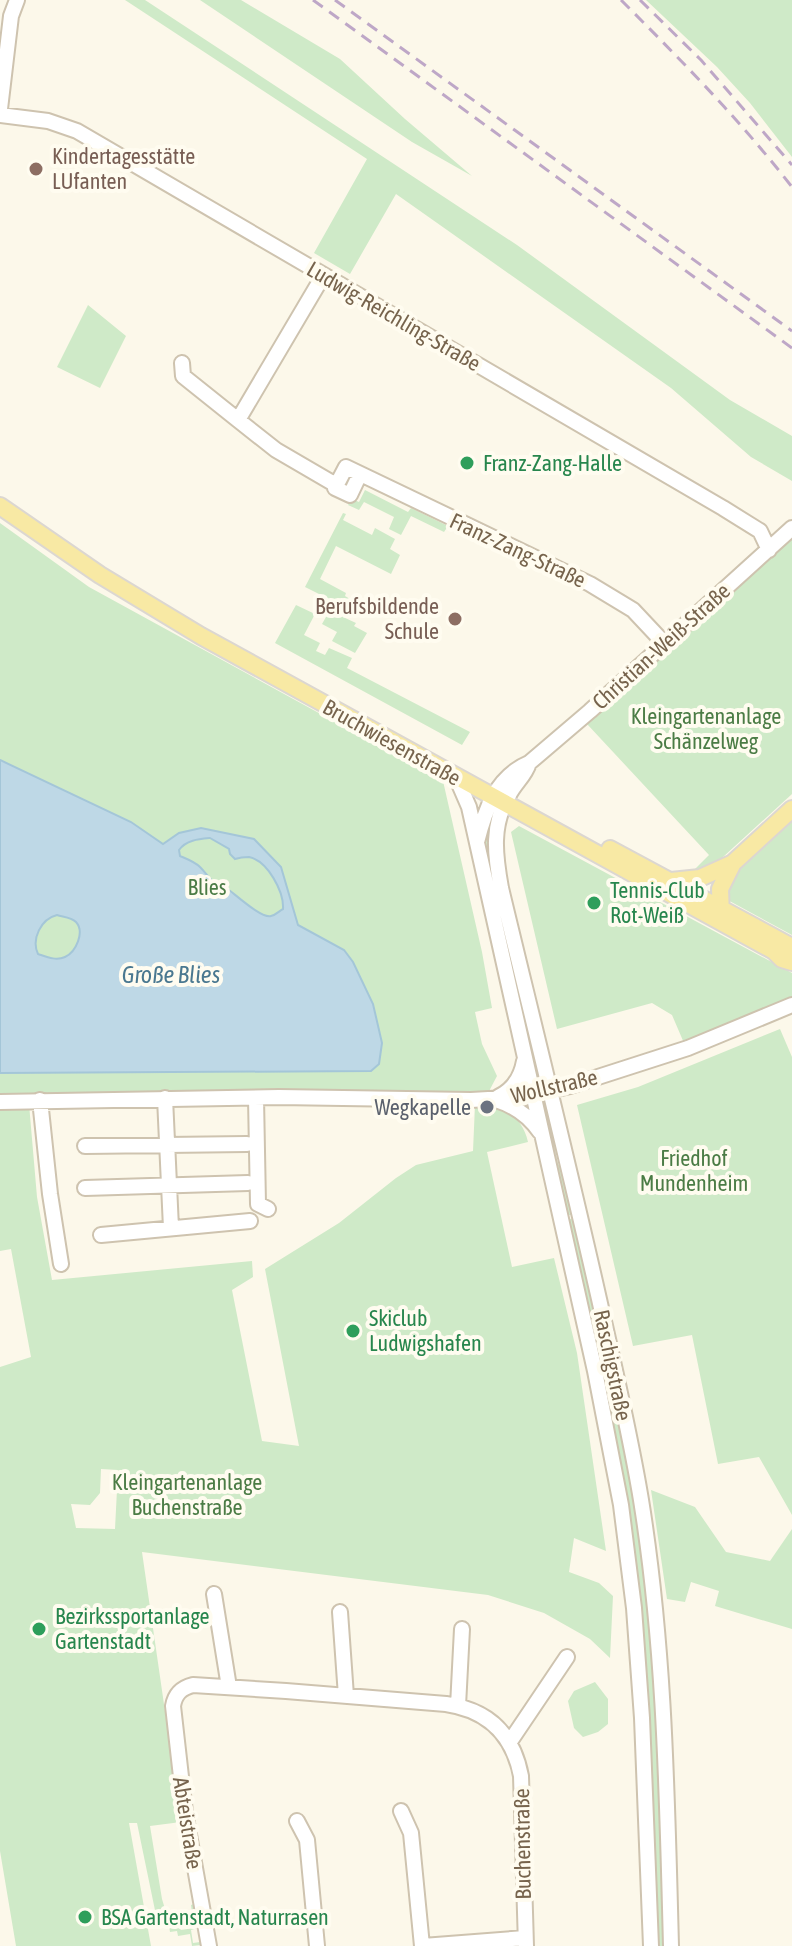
<svg xmlns="http://www.w3.org/2000/svg" width="792" height="1946" font-family="'Asap Condensed',sans-serif">
<style>
.green{fill:#cfeac8;fill-rule:evenodd}
.water{fill:#bed8e6;stroke:#a4c6d8;stroke-width:2;fill-rule:evenodd}
.lines{fill:none;stroke-linecap:round;stroke-linejoin:round}
.minor-casing{stroke:#cec3af;stroke-width:18}
.major-casing{stroke:#dcd7d1;stroke-width:20}
.minor{stroke:#fff;stroke-width:14}
.major{stroke:#f8e9a4;stroke-width:16}
.rail{stroke:#bea7c7;stroke-width:3;stroke-dasharray:12 8;stroke-linecap:butt}
.education-dot{fill:#8d6e63;stroke:#fffcf0;stroke-width:3}
.leisure-dot{fill:#2e9e5b;stroke:#fffcf0;stroke-width:3}
.worship-dot{fill:#6b7280;stroke:#fffcf0;stroke-width:3}
.labels{text-anchor:middle;dominant-baseline:central;stroke-width:8;stroke-linejoin:round;paint-order:stroke}
.education-label{font-size:22px;fill:#785e54;stroke:#fffcf0;text-anchor:start}
.street-label{font-size:22px;fill:#77644d;stroke:#fffcf0}
.leisure-label{font-size:22px;fill:#27864d;stroke:#fffcf0;text-anchor:start}
.park-label{font-size:22px;fill:#4b7c45;stroke:#fffcf0}
.worship-label{font-size:22px;fill:#5b616d;stroke:#fffcf0;text-anchor:end}
.water-label{font-size:24px;font-style:italic;fill:#4a7890;stroke:#fffcf0}
</style>
<rect width="100%" height="100%" fill="#fcf8ea"/>
<path class="green" d="M125 0H145L517 245 730 400 792 436V481L751 457 671 388 396 194 350 274 314 253 367 159Z
M200 0H241L340 59 405 119 472 176 412 142Z
M646 0H792V157L750 103 717 67Z
M88 305 126 336 100 388 57 367Z
M365 490 408 512 411 508 448 526 444 532 411 516 401 535 389 529 394 517 364 502 359 510 348 505 352 499 359 502Z
M343 513 346 514 343 520 372 535 375 528 395 539 390 549 400 555 391 574 336 546 320 579 346 593 345 596 350 599 347 608 305 587Z
M0 523 89 587 443 781 482 952 492 1008 475 1012 482 1044 497 1076 487 1095 0 1097Z
M792 534V794L711 868 688 876 709 855 587 724Z
M296 605 315 614 304 635 320 643 316 651 325 655 329 648 352 658 347 668 470 732 462 745 275 643Z
M329 605 344 613 343 617 356 623 354 626 367 633 355 653 332 641 337 632 322 624 326 617 324 615Z
M488 816 494 820 542 1075 537 1076 485 855 484 839Z
M792 816V935L724 898 733 870Z
M519 826 792 973V997L684 1043 672 1015 652 1003 557 1029 511 832Z
M780 1029 792 1057V1515L759 1457 718 1464 692 1335 633 1346 577 1105 638 1087Z
M29 1104 37 1197 52 1280 252 1261 253 1277 232 1290 262 1441 299 1446 265 1269 339 1223 396 1178 416 1165 473 1151 475 1105C501 1104 522 1115 528 1142L487 1152 512 1267 554 1258 577 1353 606 1551 574 1538 569 1572 599 1583 613 1596 610 1658 590 1639 544 1613 488 1595 142 1552 181 1822 150 1826 162 1899 168 1919 157 1920 137 1823H129L151 1946H16L0 1851V1367L31 1357 11 1249 0 1251V1106ZM101 1469 118 1470 115 1529 76 1528 71 1504 90 1505 100 1493Z
M545 1107 557 1161 569 1189 575 1215H565L542 1108Z
M580 1217 655 1607 671 1946H651L634 1608 561 1221Z
M651 1490 695 1507 726 1552 770 1561 792 1529V1629L715 1606 719 1591 691 1582 685 1602 667 1599Z
M595 1682 608 1699V1724L598 1732 583 1737 574 1728 568 1701 574 1691Z
M194 1904 198 1928 191 1930 193 1943 200 1942 201 1945 192 1946 190 1934 178 1936 177 1931 170 1932 169 1926 177 1925 181 1930 194 1928 191 1905Z"/>
<path class="water" d="M0 760 131 822 163 844 179 833 201 828 254 839 281 867 298 925 344 950 353 962 373 1004 382 1043 379 1064 371 1071 0 1073ZM210 838 229 849 230 854 235 859C238 858 245 857 249 857 268 861 284 892 283 909 279 911 276 915 271 916 261 919 233 892 225 887L221 888C212 883 207 874 200 867 195 862 187 859 180 856L179 850C186 840 199 839 210 838ZM57 915C63 917 71 917 76 922 85 932 76 952 65 957 56 961 47 957 38 954 31 939 41 919 57 915Z"/>
<g class="lines">
<g class="minor-casing">
<path id="minor" d="M0 109 11 16 17 0
M0 115 48 121 77 131 723 508 760 531 769 550
M182 363 183 376 238 420 323 276
M238 420 276 450 336 485
M360 474 350 495 335 488 346 467 590 584 633 610 664 643
M529 763C525 776 515 783 509 795 491 825 495 855 501 888 534 1025 568 1162 599 1299 614 1366 630 1433 641 1500 665 1648 667 1797 671 1946
M456 777 469 807 595 1371 621 1505 634 1608 642 1718 651 1946
M477 842C485 810 496 777 529 763L590 711 792 528
M498 1097C513 1090 521 1078 524 1061
M165 1098 171 1228
M256 1098 258 1204 268 1209
M40 1100 50 1194 61 1264
M496 1100C515 1106 529 1116 540 1132
M0 1102 279 1097 471 1100 522 1097 570 1086 688 1048 792 1005
M85 1146 247 1144
M85 1188 248 1183
M101 1235 250 1221
M214 1594 229 1687
M340 1612 346 1696
M458 1706 462 1629
M509 1743 567 1657
M401 1811 411 1833 422 1946
M297 1821 307 1840 317 1946
M209 1946 185 1812 173 1706C175 1694 181 1688 193 1685L286 1691 446 1704C488 1710 513 1734 521 1776L526 1946
M423 1946 525 1938"/>
</g>
<g class="major-casing">
<path id="major" d="M0 506 100 575 201 636 774 951 782 959 792 962
M610 849 792 947
M671 881 700 878 733 863 792 809
M721 915 720 889 733 863"/>
</g>
<use href="#minor" class="minor"/>
<use href="#major" class="major"/>
<path class="rail" d="M313 0 792 348
M335 0 792 331
M621 0C681 60 740 120 792 187
M640 0 701 60 792 165"/>
</g>
<g class="education-dot">
<circle cx="36" cy="169" r="8"/>
<circle cx="455" cy="619" r="8"/>
</g>
<g class="leisure-dot">
<circle cx="467" cy="463" r="8"/>
<circle cx="594" cy="903" r="8"/>
<circle cx="353" cy="1331" r="8"/>
<circle cx="39" cy="1629" r="8"/>
<circle cx="85" cy="1917" r="8"/>
</g>
<circle class="worship-dot" cx="487" cy="1107" r="8"/>
<g class="labels">
<g class="education-label">
<text x="52" y="156">Kindertagesstätte<tspan x="52" dy="25">LUfanten</tspan></text>
<text x="439" y="606" text-anchor="end">Berufsbildende<tspan x="439" dy="25">Schule</tspan></text>
</g>
<g class="street-label">
<text transform="translate(394 316) rotate(30)">Ludwig-Reichling-Straße</text>
<text transform="translate(518 550) rotate(25)">Franz-Zang-Straße</text>
<text transform="translate(661 646) rotate(-42)">Christian-Weiß-Straße</text>
<text transform="translate(392 742) rotate(29)">Bruchwiesenstraße</text>
<text transform="translate(554 1086) rotate(-13)">Wollstraße</text>
<text transform="translate(613 1365) rotate(78)">Raschigstraße</text>
<text transform="translate(188 1823) rotate(81)">Abteistraße</text>
<text transform="translate(522 1844) rotate(-91)">Buchenstraße</text>
</g>
<g class="leisure-label">
<text x="483" y="463">Franz-Zang-Halle</text>
<text x="610" y="890">Tennis-Club<tspan x="610" dy="25">Rot-Weiß</tspan></text>
<text x="369" y="1318">Skiclub<tspan x="369" dy="25">Ludwigshafen</tspan></text>
<text x="55" y="1616">Bezirkssportanlage<tspan x="55" dy="25">Gartenstadt</tspan></text>
<text x="101" y="1917">BSA Gartenstadt, Naturrasen</text>
</g>
<g class="park-label">
<text x="706" y="716">Kleingartenanlage<tspan x="706" dy="25">Schänzelweg</tspan></text>
<text x="207" y="887">Blies</text>
<text x="694" y="1158">Friedhof<tspan x="694" dy="25">Mundenheim</tspan></text>
<text x="187" y="1482">Kleingartenanlage<tspan x="187" dy="25">Buchenstraße</tspan></text>
</g>
<g class="worship-label">
<text x="471" y="1107">Wegkapelle</text>
</g>
<g class="water-label">
<text x="171" y="974">Große Blies</text>
</g>
</g>
</svg>
